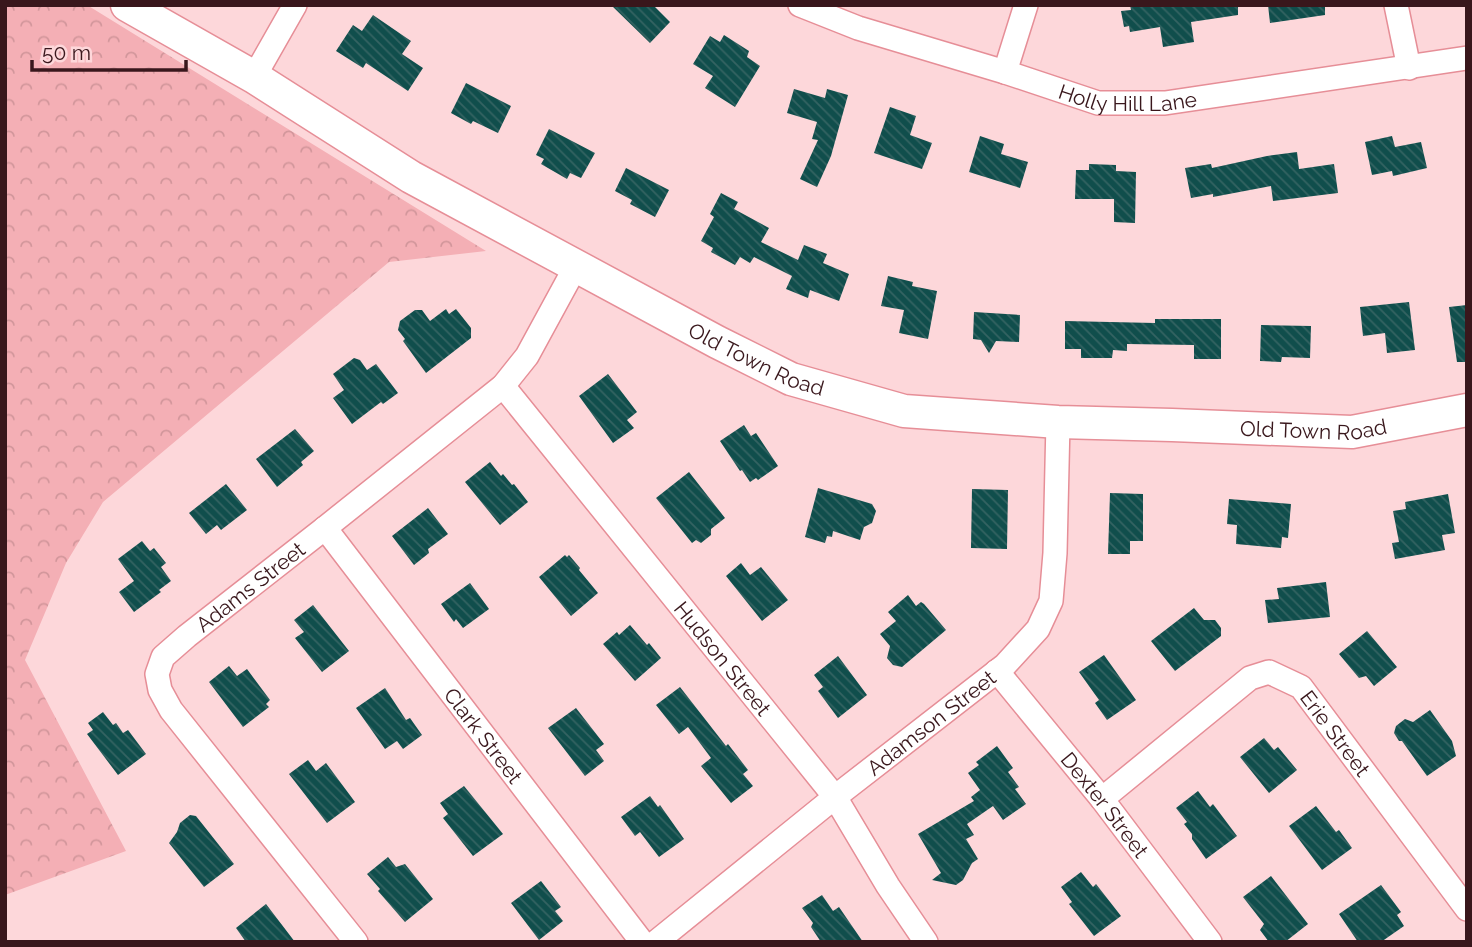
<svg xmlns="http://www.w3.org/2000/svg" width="1472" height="947" font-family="Raleway,sans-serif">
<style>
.forest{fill:url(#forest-crowns)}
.building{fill:url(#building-back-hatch)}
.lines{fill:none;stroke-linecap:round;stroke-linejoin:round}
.minor-casing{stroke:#e68e97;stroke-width:26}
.secondary-casing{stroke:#e68e97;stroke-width:35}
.minor{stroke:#fff;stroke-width:23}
.secondary{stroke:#fff;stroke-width:32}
.labels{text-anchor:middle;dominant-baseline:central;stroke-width:7;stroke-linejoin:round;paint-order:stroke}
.street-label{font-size:21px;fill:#39171c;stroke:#fdd7da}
</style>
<defs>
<pattern id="forest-crowns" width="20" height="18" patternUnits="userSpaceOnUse" patternTransform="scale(1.75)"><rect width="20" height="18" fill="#f4afb5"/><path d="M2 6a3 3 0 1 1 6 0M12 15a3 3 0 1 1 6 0" fill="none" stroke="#d2969b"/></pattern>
<pattern id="building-back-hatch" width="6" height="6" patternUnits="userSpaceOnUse" patternTransform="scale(1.75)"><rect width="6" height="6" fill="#104e4c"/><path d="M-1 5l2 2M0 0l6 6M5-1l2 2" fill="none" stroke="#346362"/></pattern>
</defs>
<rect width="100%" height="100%" fill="#fdd7da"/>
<path class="forest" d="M5 5H87L486 251 389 262 103 502 66 563 25 660 126 851 5 895Z"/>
<path class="building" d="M611 5H653L670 22 650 43Z
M1130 5H1238V15L1191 22 1194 42 1163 47 1160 27 1130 32 1129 26 1124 27 1121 11 1131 10Z
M1268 5H1325V15L1270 23Z
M373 15 411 41 402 54 423 68 408 91 366 63 363 68 336 51 353 25 362 31Z
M724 35 749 51 747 57 760 66 735 107 705 88 713 76 693 64 710 36 720 42Z
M466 83 511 106 498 133 473 121 471 124 451 113Z
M794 89 825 98 827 89 848 95 831 156 817 187 800 179 818 140 812 139 817 122 787 113Z
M890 107 916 116 910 135 932 143 922 169 874 153Z
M549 129 595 153 581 178 570 173 567 179 541 164 544 159 536 155Z
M980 136 1004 144 1001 154 1028 162 1020 188 969 172Z
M1392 136 1395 147 1421 142 1427 168 1393 176 1392 171 1372 175 1365 142Z
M1297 152 1299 169 1334 164 1338 193 1273 201 1271 186 1213 197V194L1191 198 1185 168 1211 164 1212 168 1267 156Z
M1089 164 1116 165V171L1136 172 1135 223 1114 222V199H1075L1076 170H1089Z
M626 168 669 190 655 217 630 204 632 200 615 191Z
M721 193 738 202 734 209 769 228 761 242 798 260 804 245 827 254 823 263 849 274 839 301 810 290 808 298 786 289 792 276 754 257 750 263 740 257 735 265 711 252 713 248 701 241 714 217 710 214Z
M888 276 913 282 912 286 937 291 928 339 899 333 904 310 881 306Z
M1409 302 1415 350 1387 353 1385 333 1363 336 1360 307Z
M1467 305V362H1457L1449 307Z
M446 309 449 314 456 309 471 328V338L426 373 403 341 405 339 398 330 400 321 415 310H422L430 321Z
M974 312 1020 315 1019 342 996 341 989 353 981 340 973 339Z
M1155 319H1221V359H1194V345L1127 344V351L1113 350 1112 358H1081V349H1065V321L1155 323Z
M1261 325 1311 326 1310 358 1282 357 1281 362 1260 361Z
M354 358 360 360 367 370 376 364 398 393 383 404 381 402 352 424 333 398 344 390 333 374Z
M608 374 637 412 627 420 634 428 613 443 579 396Z
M744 425 751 436 756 433 778 466 758 480 756 478 750 482 742 470 740 471 720 441Z
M295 429 314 451 301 462 303 465 277 487 256 459Z
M490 462 501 476 503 474 512 485 514 484 528 502 500 525 465 482Z
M689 472 725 518 711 529V535L701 543 696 540 692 543 656 498Z
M226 484 247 510 221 530 217 525 206 534 189 513Z
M818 488 872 504 876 511 872 523 864 527 860 540 833 531 832 537 827 536 825 543 805 537Z
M972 489 1008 490 1007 549 971 548Z
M1110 493 1143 494V541H1130V554H1108Z
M1448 494 1455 533 1442 535 1445 550 1395 559 1392 543 1399 542 1393 511 1406 509 1405 502Z
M1229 499 1291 504 1288 538 1282 537 1281 548 1236 544 1237 525 1227 524Z
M428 508 448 534 428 549 429 553 414 565 392 536Z
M142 541 150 551 154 548 166 563 161 567 171 581 159 590 161 592 134 612 119 592 134 581 118 559Z
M565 555 567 557 569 555 580 568 579 570 598 593 571 616 539 577Z
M741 563 750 575 761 567 788 600 762 621 726 576Z
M1326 582 1330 617 1268 623 1265 600 1279 599 1277 588Z
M470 583 489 609 463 628 456 619 454 622 441 604Z
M908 595 916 606 921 602 924 604 946 630 902 667 893 665 887 658 890 646 880 634 896 621 888 612Z
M313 605 349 651 322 672 295 638 304 632 294 620Z
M1194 608 1204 620H1215L1221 628V636L1175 671 1151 641Z
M630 625 647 645 649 643 661 658 635 681 603 644 617 632 619 635Z
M1367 631 1397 667 1374 686 1366 676 1359 678 1339 654Z
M1104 655 1136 700 1107 720 1095 703 1099 700 1079 672Z
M838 656 867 695 838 718 818 691 823 687 814 675Z
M229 666 237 676 247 669 270 700 266 704 269 707 243 727 209 682Z
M680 687 726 746 728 744 748 770 743 774 753 786 731 803 701 766 711 758 688 727 679 734 656 705Z
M385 688 406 720 410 718 422 735 403 749 397 741 385 749 356 708Z
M576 708 604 744 596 750 604 761 585 776 548 728Z
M1430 710 1452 741 1456 756 1427 776 1402 741H1399L1394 733 1396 726 1405 719 1413 722Z
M103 712 113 725 116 723 123 733 128 730 146 754 118 775 87 734 93 730 88 723Z
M1264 738 1274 750 1278 747 1297 770 1269 793 1240 757Z
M997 746 1013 768 1008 772 1019 787 1015 789 1026 804 1003 820 993 806 967 824 974 835 966 839 978 859 972 863 963 880 956 885 932 880 941 873 918 834 974 801 971 797 980 790 968 773 979 765 976 762Z
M308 760 316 771 326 763 355 802 327 823 289 774Z
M464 786 503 834 473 856 443 818 448 814 440 803Z
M1198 791 1210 807 1213 804 1237 836 1206 859 1192 839V834L1184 824 1187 822 1176 808Z
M650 796 658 807 660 805 684 839 659 857 640 832 635 836 621 817Z
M1316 806 1336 832 1339 830 1352 848 1322 870 1289 826Z
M190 815 196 816 234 864 204 887 169 843 177 832 180 823Z
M388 857 396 867 405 864 433 899 405 922 378 891 380 889 367 874Z
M1081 872 1093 887 1096 884 1121 916 1094 936 1069 904 1072 902 1061 887Z
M1271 876 1308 924 1285 942H1269L1260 930 1264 924 1243 897Z
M541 881 561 907 555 911 563 921 539 940 511 903Z
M1381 885 1401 912 1397 915 1404 926 1381 942H1358L1339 914Z
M822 895 833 911 839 907 863 942H821L811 927 813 923 802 908Z
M266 904 295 942H246L236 928Z"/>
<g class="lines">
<g class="minor-casing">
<g id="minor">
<path id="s1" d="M800 5 858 28 1005 72 1098 103H1165L1467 58"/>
<path d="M1396 5 1409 68"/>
<path d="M1005 72 1026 5"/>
<path d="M254 77 295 5"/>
<path id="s2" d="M503 386 835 797 888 886 926 942"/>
<path id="s3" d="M325 528 642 942"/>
<path id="s4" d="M997 671 1102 799 1210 942"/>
<path id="s5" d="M1102 799 1250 678 1269 672 1301 687 1467 909"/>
<path id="s6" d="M356 942 171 710 160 690 157 674 163 657 187 636 325 528 503 386 527 356 576 266"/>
<path id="s7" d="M656 942 835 797 1005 665 1038 629 1051 601 1055 553 1058 422"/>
</g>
</g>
<g class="secondary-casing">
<g id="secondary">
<path id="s8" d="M127 5 254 77 411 177 717 342 791 379 904 411 1058 422 1172 425 1352 432 1467 410"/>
</g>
</g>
<use href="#minor" class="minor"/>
<use href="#secondary" class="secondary"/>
</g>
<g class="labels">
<g class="street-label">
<text stroke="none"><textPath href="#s1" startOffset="343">Holly Hill Lane</textPath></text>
<text stroke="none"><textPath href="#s8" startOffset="723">Old Town Road</textPath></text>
<text stroke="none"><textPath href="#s8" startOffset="1290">Old Town Road</textPath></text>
<text stroke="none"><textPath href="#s6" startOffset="466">Adams Street</textPath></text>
<text stroke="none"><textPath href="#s2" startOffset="350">Hudson Street</textPath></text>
<text stroke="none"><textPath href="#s7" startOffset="352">Adamson Street</textPath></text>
<text stroke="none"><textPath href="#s5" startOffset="304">Erie Street</textPath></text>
<text stroke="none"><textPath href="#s3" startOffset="261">Clark Street</textPath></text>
<text stroke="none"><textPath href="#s4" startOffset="172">Dexter Street</textPath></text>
</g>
</g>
<rect width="1472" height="947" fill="none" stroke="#39171c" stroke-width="14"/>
<path d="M32 60v10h154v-10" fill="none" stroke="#39171c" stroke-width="3.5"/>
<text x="42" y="60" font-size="21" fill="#39171c" stroke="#fdd7da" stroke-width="5" paint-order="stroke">50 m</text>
</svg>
